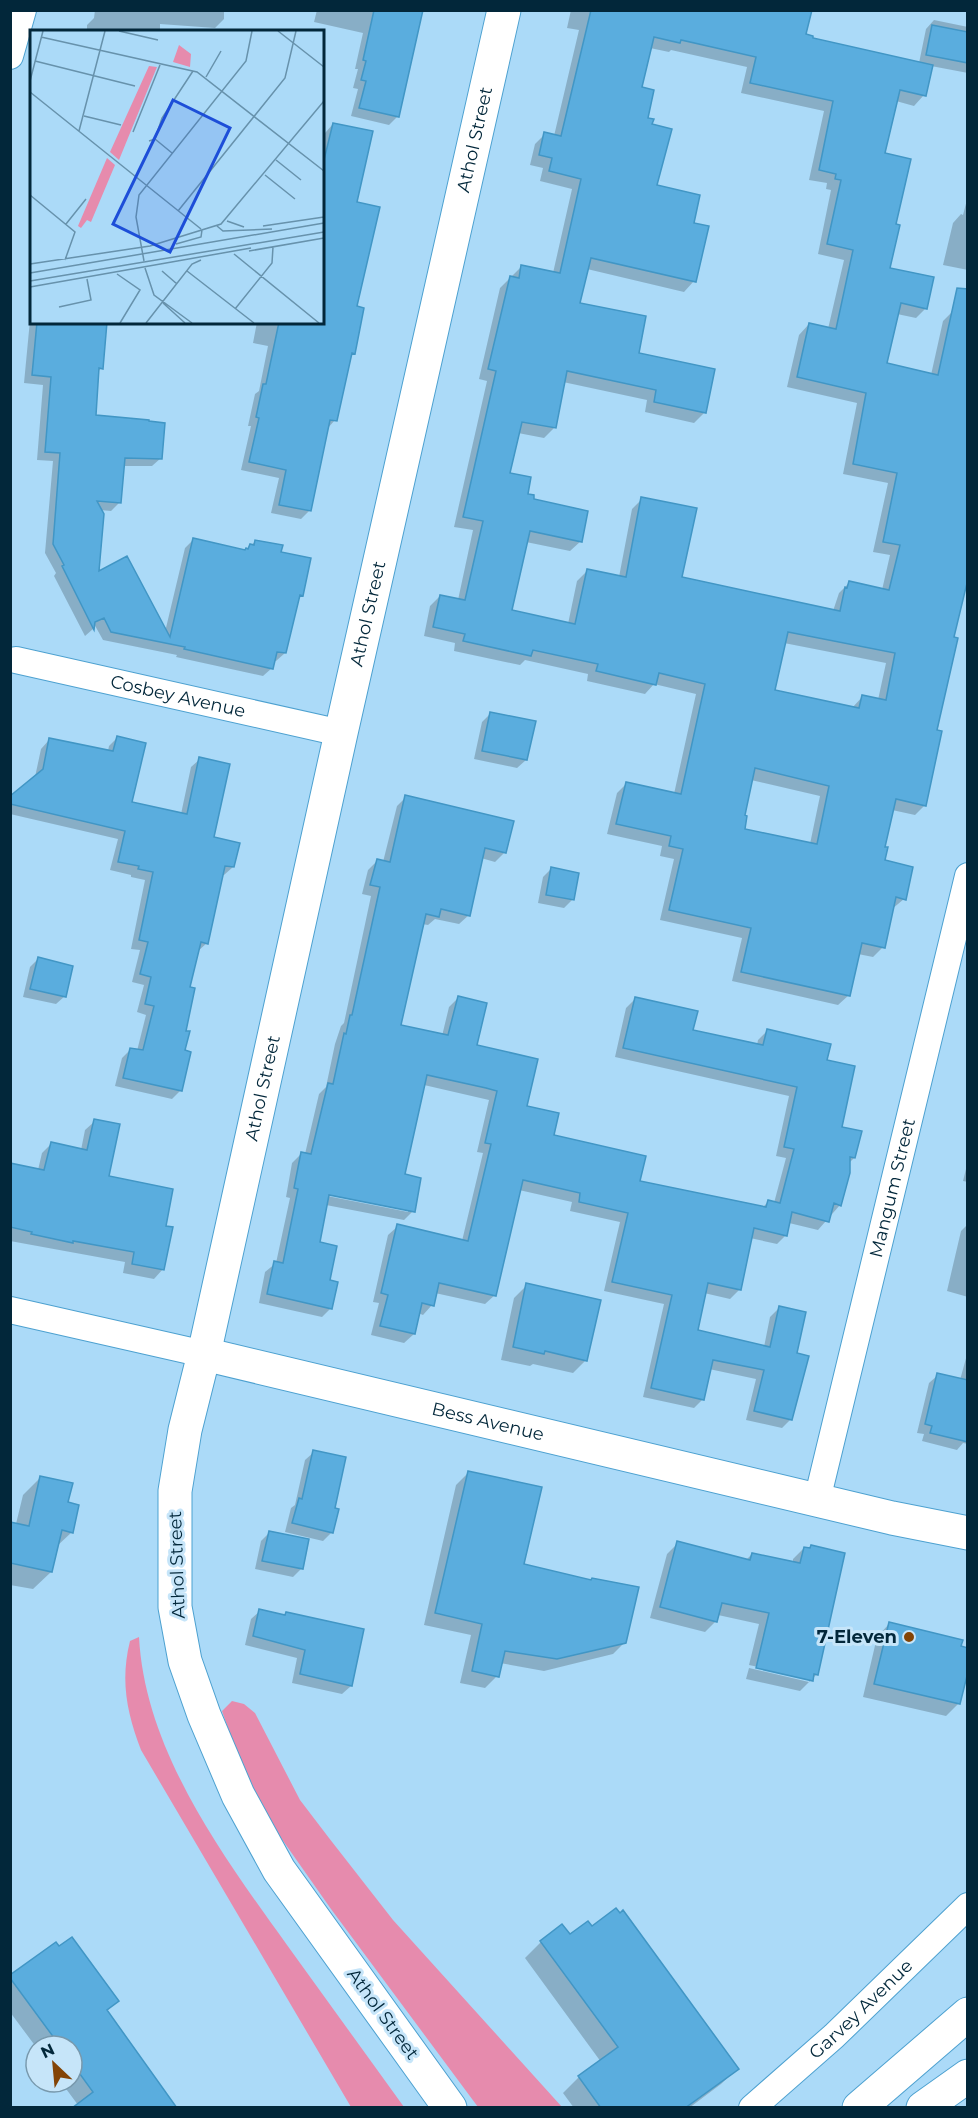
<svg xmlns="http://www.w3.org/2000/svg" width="978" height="2118" font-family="Montserrat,sans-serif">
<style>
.green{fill:#e68bad}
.shadow{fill:#0003;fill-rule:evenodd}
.building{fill:#5aadde;stroke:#4196c5;stroke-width:1.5;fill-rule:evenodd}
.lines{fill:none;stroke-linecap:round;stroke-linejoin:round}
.minor-casing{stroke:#4da1d0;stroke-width:28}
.tertiary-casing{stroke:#4da1d0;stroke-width:35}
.motorway-casing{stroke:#4da1d0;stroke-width:35}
.minor{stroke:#fff;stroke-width:26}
.tertiary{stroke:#fff;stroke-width:33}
.motorway{stroke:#fff;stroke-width:33}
.poi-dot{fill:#834406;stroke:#c6e5f9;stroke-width:2}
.labels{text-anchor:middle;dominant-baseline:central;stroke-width:6;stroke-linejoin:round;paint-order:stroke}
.street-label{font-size:18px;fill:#02273a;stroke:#c6e5f9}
.poi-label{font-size:18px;font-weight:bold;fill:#02273a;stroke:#c6e5f9;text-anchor:end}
.inset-road{fill:none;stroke:#6792ac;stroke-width:1.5}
.view{fill:#1d4ed8;fill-opacity:0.15;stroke:#1d4ed8;stroke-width:3}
.inset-edge{fill:none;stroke:#02273a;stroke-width:3}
</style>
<rect width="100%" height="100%" fill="#abdaf8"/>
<path class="green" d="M139 1637C145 1751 223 1856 287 1945 326 1999 365 2053 404 2107H351L141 1750C127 1713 120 1681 130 1641Z
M232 1701 244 1704 255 1713 300 1800 329 1838 393 1920 562 2107H478L331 1909 267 1818 240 1763 222 1711Z"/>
<path class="shadow" d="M95 10H224V19L215 28 160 24V32H87V25L94 18Z
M317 10H421L397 117 389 125 351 116 358 89 353 88 358 69H355L363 33 314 22Z
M571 10H810L804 35 811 39 919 63 926 29 934 20 968 27V73L931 66 924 95 914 106 896 101 883 155 894 225 888 269 926 308 916 318 897 314 885 365 931 375 943 321 953 311V639L925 805 915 815 892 810 884 848 883 862 904 899 892 909 883 947 873 957 858 954 849 995 838 1005 732 981 742 938 660 920 674 859 660 856 662 846 607 834 617 793 627 783 674 794 696 694 654 684 645 694 587 681 588 674 525 660 520 665 454 651 455 643 424 636 430 606 440 596 458 600 473 530 454 527 487 381 479 379 500 288 522 266 553 273 572 189 540 181 543 168 530 165 535 144 545 134 554 136 579 30 567 28ZM650 48 669 52 671 50 747 67 741 93 824 111 809 180 827 183 826 189 831 190 818 254 844 260 828 329 809 324 799 335 787 387 857 403 843 474 888 483 873 552 890 555 882 590 849 583 839 593 833 611 681 579 642 499 632 509 619 577 587 571 577 581 568 624 510 611 526 542 570 551 581 541 526 495 509 474 518 433 544 438 554 428 563 382 647 400 645 412 694 423 704 413 714 370 637 354 579 304 587 269 684 292 694 281 692 224 655 186 640 88ZM784 643 886 663 878 700 863 696 852 708 774 691ZM751 780 820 796 810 844 743 830V816Z
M333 124 356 203 354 353 349 357 335 420 327 429 310 510 301 519 271 513 279 478 241 470 251 426H248L255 394 259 391 268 346 253 343 257 322H322V142L325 133Z
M968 196V270L943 265 953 223 961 214 963 215Z
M32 299V322H106L102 368 97 372 94 417 161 458 152 466H123L120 502 111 511 100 510 97 574 165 632 185 548 194 539 244 551 256 541 280 553 301 595 297 599 285 653 276 661H274L272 668 263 676 176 657 177 655 103 640 93 622V629L85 636 54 576 56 573 45 553 53 461 37 460 43 385 24 383Z
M491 713 526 760 517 768 474 759 482 722Z
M117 738 131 803 181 814 191 767 200 759 212 838 233 867 224 875H222L207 943 198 951 188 988 180 1091 172 1099 115 1086 122 1058 131 1049 137 1051 146 1015 137 1012 144 985 132 982 140 950 131 949 145 880 131 877V875L110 870 118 839 10 814V798L35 777 41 749 49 740 108 751 109 746Z
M406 797 504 853 495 862 481 858 469 915 459 924 435 919 428 925 422 924 399 1026 442 1036 449 1007 458 998 475 1046 525 1107 552 1136 638 1182 762 1208 768 1202 774 1203 786 1158 776 1156 789 1096 615 1057 626 1008 635 999 691 1031 757 1045 758 1040 767 1031 825 1061 840 1128 854 1158 849 1163 840 1205 818 1230 789 1223 786 1235 777 1244 750 1238 740 1289 730 1299 704 1293 696 1331 764 1347 770 1317 779 1308 796 1354 791 1419 782 1428 746 1420 756 1379 709 1369 703 1399 694 1408 643 1397 664 1304 604 1291 620 1222 570 1211 572 1202 519 1190 495 1295 485 1304 435 1293 432 1305 423 1315 418 1313 414 1334 404 1343 371 1335 379 1303 373 1302 388 1235 398 1226 462 1241 483 1153 477 1152 489 1100 424 1085 403 1175 413 1211 404 1220 326 1205 318 1244 329 1282 331 1308 322 1317 259 1303 265 1272 276 1263 290 1198 286 1197 292 1163 301 1154H305L319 1094 326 1087 335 1044 341 1026 344 1023 371 896 362 894 368 870 377 861 383 862 397 806ZM322 1192 408 1209V1212L322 1195Z
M551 869 573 899 564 908 538 903 543 877Z
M38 959 65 996 56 1004 23 997 30 967Z
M95 1121 107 1177 164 1227 163 1269 154 1279 123 1273 125 1262 10 1241V1164L38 1170 42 1153 51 1144 81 1150 85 1130Z
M968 1161V1182L963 1181Z
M968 1224V1297L947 1291 961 1231Z
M527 1285 586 1360 573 1373 533 1364 530 1366 501 1360 514 1298Z
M968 1351V1444L963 1443 957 1450 922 1441 924 1434 917 1433 929 1383 938 1375 960 1380Z
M314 1452 333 1509 332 1532 323 1541 285 1532 291 1508 295 1505 305 1460Z
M468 1473 522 1565 590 1582 625 1642 613 1654 544 1671 500 1663 497 1676 485 1688 460 1683 471 1635 424 1625 456 1485Z
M41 1477 67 1503 72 1532 56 1547 51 1572 33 1589 10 1585V1525L15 1528 23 1495Z
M269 1533 307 1541 301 1569 293 1577 255 1569 261 1541Z
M678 1543 746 1560 752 1554 793 1563V1559L804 1548 809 1549 811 1547 817 1674 800 1691 746 1679 749 1668 809 1682V1678L749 1665 759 1624 718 1615 716 1621 705 1632 650 1618 667 1554Z
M260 1611 284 1616 286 1613 351 1686 342 1694 292 1683 297 1658 245 1645 251 1619Z
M889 1624 959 1703 946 1716 863 1697 877 1637Z
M591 1928 737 2069 721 2084 689 2108H574L563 2093 579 2077 601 2062 525 1958 541 1942 569 1936Z
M10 1977 117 2001 106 2012 176 2108 78 2105 61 2082H72V2046L36 2047 10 2012Z"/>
<path class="building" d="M374 10H423L399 117 359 108 366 81 361 80 366 61 363 60Z
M591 10H812L806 34 813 36V38L933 65 926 96 900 90 885 153 911 159 896 224 900 225 890 268 934 277 927 309 901 303 887 363 938 375 957 288 968 289V579L954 637 958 638 937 730 942 731 926 806 896 799 885 847H888L885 860 913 867 906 900 896 897 885 948 862 943 850 996 741 972 751 928 669 910 683 849 669 846 671 836 616 824 626 782 681 794 705 684 659 673 656 685 596 671 598 664 533 650 531 656 463 641 465 634 433 627 440 595 465 600 483 521 463 517 496 371 488 369 510 276 519 278 521 265 560 273 581 179 549 171 552 158 539 155 544 132 561 136ZM654 37 680 43 681 40 756 57 750 83 833 101 819 170 836 174 835 179 841 180 827 244 853 250 836 329 809 323 797 377 866 393 853 464 897 473 883 542 900 545 889 590 849 581 847 588 845 587 840 611 682 577 697 508 641 497 626 577 587 569 575 624 512 610 530 531 582 542 588 511 534 499V495L528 494 531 477 510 473 522 422 556 428 567 371 656 390 654 402 706 413 715 369 639 353 646 316 580 303 591 258 696 282 709 226 694 223 700 195 657 185 672 129 652 124 654 119 648 118 654 90 642 87ZM788 632 895 653 886 700 862 695 859 708 775 690ZM755 768 829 786 817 844 745 829 747 816 745 815Z
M932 25 968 32V63L926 55Z
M333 123 373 131 357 202 380 207 357 306 364 308 355 354 352 353 337 421 330 420 311 511 279 505 286 470 249 462 259 418 256 417 263 384H266L279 322H322V168Z
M37 322H107L103 369 99 368 96 415 149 420V421L165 423 162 459 125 458 121 503 97 501 104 514 99 571 127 556 170 637 193 538 245 550 246 548 248 549 250 544 254 545 255 540 283 545 281 552 311 558 303 596 300 595 286 653 277 652 273 669 184 649 185 647 111 632 104 618 95 622 94 630 62 566 64 565 53 544 60 453 45 452 51 377 32 375Z
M490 712 536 721 527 760 482 751Z
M117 736 146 743 132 802 187 814 199 757 230 764 214 837 240 843 234 867 225 866 208 944 201 942 190 987 195 988 186 1031H190L185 1050 191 1052 182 1091 123 1078 130 1048 143 1050 154 1006 145 1004 151 977 140 974 148 942 139 940 153 872 138 869 139 866 118 862 125 831 10 804V796L43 769 49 738 113 751Z
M405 795 514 821 506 853 485 848 470 916 441 909 439 917 426 914 401 1025 448 1035 458 996 487 1003 477 1045 538 1059 527 1106 559 1113 554 1135 646 1156 640 1181 766 1207 768 1200 780 1203 794 1149 784 1147 797 1087 623 1048 635 997 698 1011 693 1030 763 1045 767 1029 831 1044 827 1060 855 1066 842 1127 862 1131 855 1158 850 1157V1173L841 1206 834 1203 829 1222 792 1212 787 1236 754 1228 741 1290 708 1283 698 1330 770 1347 779 1306 806 1312 797 1353 809 1356 792 1420 754 1411 764 1370 713 1360 704 1400 651 1388 672 1295 612 1282 628 1213 579 1202 580 1193 523 1180 496 1296 439 1283 434 1306 422 1303 415 1334 380 1326 388 1295 381 1293 397 1224 468 1241 491 1144 485 1143 497 1091 486 1088 427 1075 405 1174 421 1178 415 1212 329 1195 320 1242 337 1246 330 1280 338 1282 332 1309 267 1294 274 1261 283 1263 298 1189 294 1188 301 1152 311 1154 328 1083 333 1084 344 1033 346 1034 350 1015H352L380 887 370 885 377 859 390 862Z
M551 867 579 873 574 900 546 895Z
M38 957 73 966 66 997 30 989Z
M94 1119 120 1124 109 1176 173 1189 166 1226 173 1227 164 1270 132 1264 134 1252 73 1241V1243L31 1234 32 1232 10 1227V1163L44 1170 51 1142 87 1150Z
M526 1283 601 1300 587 1361 545 1351 544 1354 513 1347Z
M937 1373 968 1380V1442L930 1433 932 1426 925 1424Z
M313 1450 346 1457 335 1508 339 1509 333 1533 292 1523 299 1498 302 1499Z
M468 1471 542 1487 524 1564 591 1580 592 1578 639 1587 626 1643 557 1659 505 1651 499 1677 472 1671 482 1624 435 1613Z
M40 1476 73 1483 68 1502 79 1505 73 1533 62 1530 52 1572 10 1563V1522L29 1526Z
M269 1531 309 1539 303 1569 262 1561Z
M677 1541 750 1560 752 1553 800 1563 804 1547 810 1548 811 1545 845 1553 818 1675 814 1674 813 1681 756 1668 769 1613 722 1603 717 1622 660 1607Z
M259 1609 285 1615 286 1612 364 1629 352 1686 300 1674 305 1650 253 1636Z
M889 1622 963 1640 961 1646 968 1648V1672L960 1704 874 1684Z
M616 1908 620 1913 623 1910 739 2069 685 2108H601L578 2076 618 2047 540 1941 562 1924 570 1934 588 1921 592 1926Z
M72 1937 119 2001 107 2010 177 2108H72L93 2092 72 2063V2046H60L10 1978V1975L56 1942 59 1946Z"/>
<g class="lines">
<g class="minor-casing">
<g id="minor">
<path d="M10 56 23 10"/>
<path id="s1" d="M16 660 341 733"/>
<path d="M10 1310 204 1354"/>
<path id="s2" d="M817 1500 968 876"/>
<path id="s3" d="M752 2108 834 2036 968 1906"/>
</g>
</g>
<g class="tertiary-casing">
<g id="tertiary">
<path id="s4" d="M204 1354 892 1518 968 1533"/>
<path id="s5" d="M450 2108 279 1870 238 1795 204 1715 185 1661 175 1607V1491L185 1430 204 1354 341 733 504 10"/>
</g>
</g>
<g class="motorway-casing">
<path id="motorway" d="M859 2108 968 2014
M923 2108 968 2076"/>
</g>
<use href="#minor" class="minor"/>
<use href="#tertiary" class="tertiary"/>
<use href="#motorway" class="motorway"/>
</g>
<circle class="poi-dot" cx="909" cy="1637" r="6"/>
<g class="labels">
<g class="street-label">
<text stroke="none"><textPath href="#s5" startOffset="2078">Athol Street</textPath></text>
<text stroke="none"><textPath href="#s5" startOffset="1592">Athol Street</textPath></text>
<text stroke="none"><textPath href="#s1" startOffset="166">Cosbey Avenue</textPath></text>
<text stroke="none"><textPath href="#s5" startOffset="1106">Athol Street</textPath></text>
<text stroke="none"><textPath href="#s2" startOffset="321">Mangum Street</textPath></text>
<text stroke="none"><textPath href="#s4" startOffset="292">Bess Avenue</textPath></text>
<text transform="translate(177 1565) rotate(-92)">Athol Street</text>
<text stroke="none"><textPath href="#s3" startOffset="147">Garvey Avenue</textPath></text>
<text transform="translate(383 2014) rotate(54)">Athol Street</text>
</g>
<g class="poi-label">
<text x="897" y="1637">7-Eleven</text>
</g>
</g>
<g transform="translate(30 30)">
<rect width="294" height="294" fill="#abdaf8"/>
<path d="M149 15 161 24 160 37 143 32ZM119 36 127 37 89 130 80 122ZM77 128 85 135 61 192 57 190 51 198 48 196Z" fill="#e68bad"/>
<path class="inset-road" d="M89 1 128 10M248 1 294 37M11 7 167 42 294 141M5 31 105 56M176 47 191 21M0 51 13 1M0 62 171 199M54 86 91 95M49 101 75 1M103 102 130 35M125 109 142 123M119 111 125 109 132 88 163 41M246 130 271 150M235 145 265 169M0 165 45 202 35 230M148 181 255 48 266 1M197 191 214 197M36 194 56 169M187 196 193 201 242 199M233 196 294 187M146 214 171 207 172 200M219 221 294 208M204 224 289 293M114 231 106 187 109 165 216 31 222 1M0 234 120 216 191 194 294 71M115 238 124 265 162 293M132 241 147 254M157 241 224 293M0 243 294 193M87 244 110 260 90 293M0 251 294 202M0 257 221 218M133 273 155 293M29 277 61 270 57 249M205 279 242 233 243 217M116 293 162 234 171 230"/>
<path class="view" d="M143 70 200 98 140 222 83 194Z"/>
<rect width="294" height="294" class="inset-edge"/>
</g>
<rect width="978" height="2118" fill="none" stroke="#02273a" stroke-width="24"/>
<g transform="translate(54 2064) rotate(334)"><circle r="28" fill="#c6e5f9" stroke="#7899ad" stroke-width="1.5"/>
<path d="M0-4.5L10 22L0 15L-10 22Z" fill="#834406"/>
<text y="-9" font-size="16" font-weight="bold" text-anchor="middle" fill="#02273a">N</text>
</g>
</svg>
